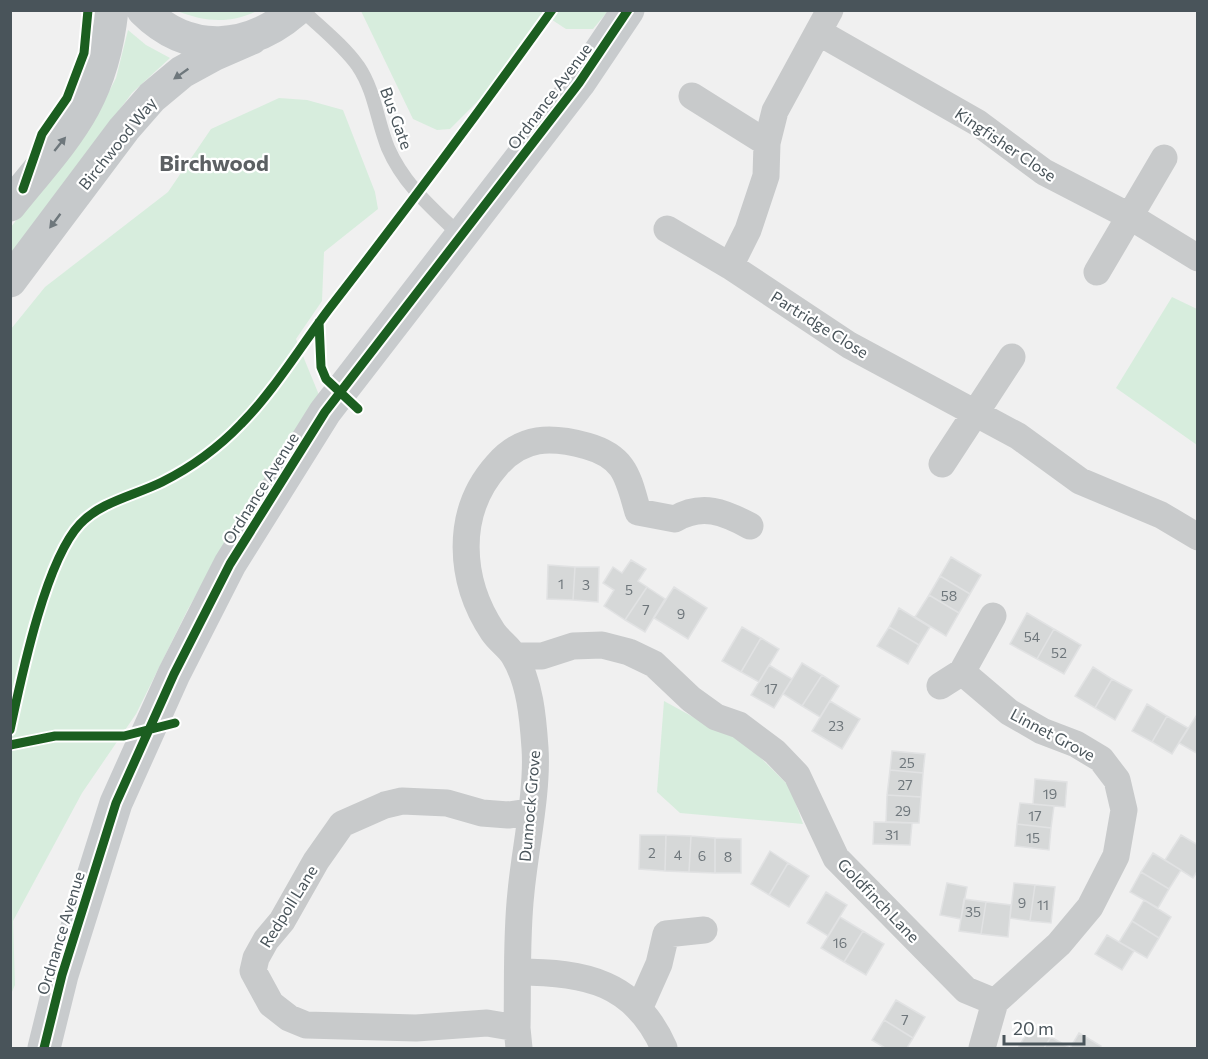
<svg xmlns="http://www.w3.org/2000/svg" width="1208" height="1059" font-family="Commissioner,sans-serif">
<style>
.green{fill:#d7eddd}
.building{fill:#d6d8d8;stroke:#e1e2e3;stroke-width:1.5}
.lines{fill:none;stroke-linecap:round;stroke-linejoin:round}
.lane{stroke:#c8cacb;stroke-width:14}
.street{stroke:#c8cacb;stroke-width:27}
.secondary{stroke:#c8cbcd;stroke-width:33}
.primary{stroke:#c6c9cb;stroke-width:33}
.cycleway-casing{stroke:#fff;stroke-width:13}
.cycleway{stroke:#1b5e20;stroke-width:9}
.oneway{fill:#6e777c}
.labels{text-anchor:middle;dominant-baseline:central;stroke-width:4.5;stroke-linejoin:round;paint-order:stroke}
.number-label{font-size:14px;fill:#6e767b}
.street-label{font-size:16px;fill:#49545a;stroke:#fff}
.district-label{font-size:22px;font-weight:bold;fill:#5c6063;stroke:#fff}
</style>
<rect width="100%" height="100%" fill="#f0f0f0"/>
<path class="green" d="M177 11H257C230 24 205 22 177 11Z
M361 11H608L593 29H566L543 14 482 97 450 129 437 130 413 119Z
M128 30 146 45 170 58 132 93 11 255V227L98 113 116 78Z
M279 98 307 100 343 110 375 192 378 209 324 252 322 301 296 339 319 395 239 520 188 609 136 714 82 793 13 921 15 985 11 994V329L45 287 168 192 211 129Z
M1172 297 1197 309V445L1116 388Z
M664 701 695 718 737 734 790 787 803 824 680 813 657 792Z"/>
<path class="building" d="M951 557 981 575 970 594 940 576Z
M631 560 646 569 638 581 647 587 625 620 604 606 614 590 603 583 613 567 622 573Z
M548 565 575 567 573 600 547 599Z
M575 567H599L598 602 573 600Z
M940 576 970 594 959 613 929 595Z
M647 587 665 599 645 632 625 620Z
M674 587 707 608 688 639 654 618Z
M929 595 959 613 946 636 915 617Z
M899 608 930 627 919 645 889 627Z
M1027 613 1054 629 1037 659 1010 644Z
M742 627 761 638 741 672 722 661Z
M889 627 919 645 908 664 877 646Z
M1054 629 1081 645 1064 674 1037 659Z
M761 638 779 649 759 682 741 672Z
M802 663 822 675 802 706 783 694Z
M769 665 792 679 774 708 751 695Z
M1093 667 1112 679 1095 708 1075 696Z
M822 675 839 686 820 717 802 706Z
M1112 679 1132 690 1115 720 1095 708Z
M830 701 860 719 842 749 812 731Z
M1147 704 1167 716 1152 742 1132 731Z
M1198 713V754L1179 743Z
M1167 716 1188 728 1172 754 1152 742Z
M892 751 925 754 923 773 890 770Z
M890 770 923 773 921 797 887 795Z
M1035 779 1067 782 1065 807 1033 804Z
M887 795 921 797 919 823 886 822Z
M1020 803 1054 806 1051 828 1017 824Z
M874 822 912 823 910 845 873 844Z
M1017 824 1051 828 1049 850 1015 846Z
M640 835H666L665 871 639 869Z
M666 835 691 836 689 872 665 871Z
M1181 835 1198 845V870L1193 878 1165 860Z
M691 836 715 838V873L689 872Z
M715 838 741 839V873H715Z
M770 851 788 863 769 895 751 884Z
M1153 853 1181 870 1169 889 1141 872Z
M788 863 809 876 789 907 769 895Z
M1141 872 1169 889 1158 908 1130 892Z
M947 883 967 887 961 919 940 915Z
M1014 883 1035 885 1030 921 1010 918Z
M1035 885 1055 887 1051 923 1030 921Z
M826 892 847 905 828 936 807 923Z
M964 899 986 902 981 934 959 931Z
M1144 900 1171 917 1159 938 1132 921Z
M986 902 1011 905 1008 937 981 934Z
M840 917 863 931 844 962 821 948Z
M1132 921 1159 938 1147 958 1119 942Z
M863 931 884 944 866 975 844 962Z
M1107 935 1134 951 1122 970 1095 954Z
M896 1000 925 1017 913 1038 884 1020Z
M884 1020 913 1038 907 1048H885L872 1040Z
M1031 1026 1051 1037 1044 1048H1018Z
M1079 1033 1101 1046 1100 1048H1070Z
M1051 1037 1070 1048H1044Z"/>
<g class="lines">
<path class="lane" d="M302 10C321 28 343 45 358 66 375 91 377 121 388 148 404 185 433 209 461 236"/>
<path class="street" d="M820 33 978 123 1044 172 1131 217 1198 258
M692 96 767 143
M667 229 730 266 849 345 1018 436 1080 481 1161 515 1198 537
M730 266 748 230 766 176 767 143 775 111 830 10
M1097 272 1164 158
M942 464 1012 357
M514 656H542L573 646 602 645 629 652 654 664 691 699 716 717 739 725 775 752 797 775 836 858 966 990 995 1002
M962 672 1009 712 1042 731 1076 744 1101 759 1117 780 1124 810 1116 856 1090 907 1059 944 995 1002 982 1048
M940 686 962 672 993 616
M518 972C585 972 635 982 664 1048
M639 1009 659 964 666 934 704 930
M517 1028 487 1023 416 1028 306 1025 289 1018 271 1004 253 971 256 958 266 940 282 921 316 861 342 824 385 805 402 801 447 803 482 813 508 815 530 812
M519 1048 517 1028C518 983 516 937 521 892 525 849 538 791 535 748 533 718 530 682 514 656 509 647 499 641 493 632 459 581 454 513 497 465 522 436 551 436 587 446 626 457 628 478 638 512L675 519C702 503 724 512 750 526"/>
<path class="secondary" d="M44 1048 62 975 116 803 174 674 230 564 325 412 579 83 628 10"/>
<path class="primary" d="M143 10C189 56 249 51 296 10
M10 205C66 136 102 103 112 10
M10 281 124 129 152 97 182 72 215 54 252 38"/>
<g class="cycleway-casing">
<path id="cycleway" d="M23 189 42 134 67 98 84 53 88 10
M319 322 321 367 326 379 358 409
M10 730C21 679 45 561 80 524 100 502 136 495 162 482 190 468 219 447 241 424 273 392 301 346 329 309 405 211 479 112 552 10
M10 745 55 736H124L175 723
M44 1048 62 975 116 803 174 674 230 564 325 412 579 83 628 10"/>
</g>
<use href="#cycleway" class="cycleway"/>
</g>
<defs><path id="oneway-solid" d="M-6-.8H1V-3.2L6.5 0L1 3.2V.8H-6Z" transform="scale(1.5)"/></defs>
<g class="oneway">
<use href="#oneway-solid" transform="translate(181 74) rotate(145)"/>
<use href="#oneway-solid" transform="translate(60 144) rotate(-51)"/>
<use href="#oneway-solid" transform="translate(55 221) rotate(127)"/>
</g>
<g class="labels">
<g class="number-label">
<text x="561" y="583">1</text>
<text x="586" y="584">3</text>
<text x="629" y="589">5</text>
<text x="949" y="595">58</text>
<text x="646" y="609">7</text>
<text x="681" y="613">9</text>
<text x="1032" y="636">54</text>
<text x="1059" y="652">52</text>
<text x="771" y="688">17</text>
<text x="836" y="725">23</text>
<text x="907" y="762">25</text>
<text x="905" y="784">27</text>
<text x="1050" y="793">19</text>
<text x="903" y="810">29</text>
<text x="1035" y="815">17</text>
<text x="892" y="834">31</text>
<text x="1033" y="837">15</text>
<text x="652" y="852">2</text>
<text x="678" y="854">4</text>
<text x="702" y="855">6</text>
<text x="728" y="856">8</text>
<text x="1022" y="902">9</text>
<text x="1043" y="904">11</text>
<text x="973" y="911">35</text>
<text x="840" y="942">16</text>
<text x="905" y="1019">7</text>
</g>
<g class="street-label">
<text transform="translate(549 96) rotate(-53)">Ordnance Avenue</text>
<text transform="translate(397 118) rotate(70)">Bus Gate</text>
<text transform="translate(117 143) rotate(-51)">Birchwood Way</text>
<text transform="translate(1006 144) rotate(34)">Kingfisher Close</text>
<text transform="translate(820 324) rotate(32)">Partridge Close</text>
<text transform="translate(260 488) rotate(-58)">Ordnance Avenue</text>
<text transform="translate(1053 734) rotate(28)">Linnet Grove</text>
<text transform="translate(529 806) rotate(-85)">Dunnock Grove</text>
<text transform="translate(879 900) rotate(46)">Goldfinch Lane</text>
<text transform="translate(288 906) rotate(-58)">Redpoll Lane</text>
<text transform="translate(60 933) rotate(-73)">Ordnance Avenue</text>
</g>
<g class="district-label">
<text x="214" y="162">Birchwood</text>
</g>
</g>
<rect width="1208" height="1059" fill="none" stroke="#49545a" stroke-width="24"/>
<path d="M1004 1035v9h80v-9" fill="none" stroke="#49545a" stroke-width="3"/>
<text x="1013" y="1035" font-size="18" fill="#49545a" stroke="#ffffff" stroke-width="4.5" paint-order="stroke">20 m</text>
</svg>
